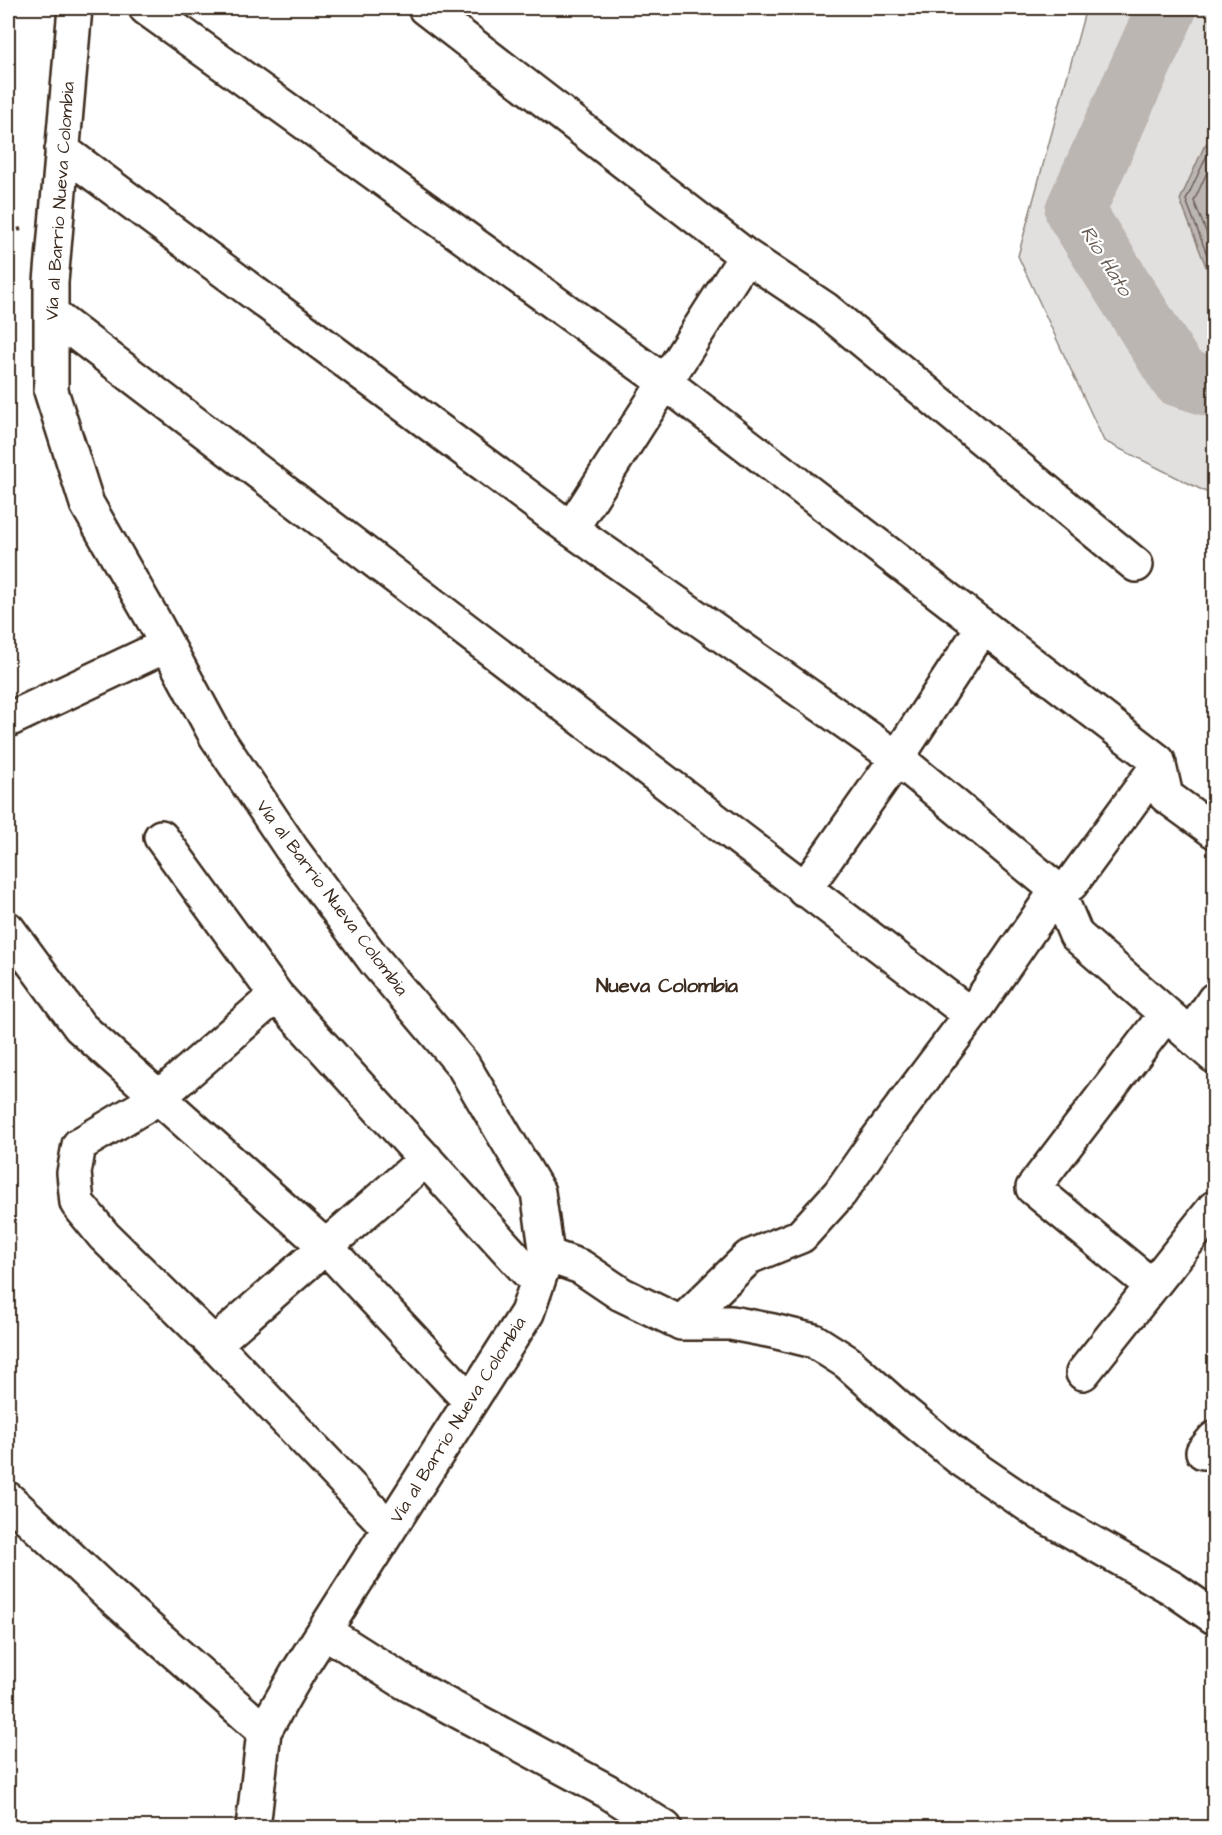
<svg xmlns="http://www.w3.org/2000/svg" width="1222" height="1835" font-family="'Architects Daughter',sans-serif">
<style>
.green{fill:#e2e0de;stroke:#8e857e;stroke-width:1.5}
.water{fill:#bcb6b3;stroke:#887e77;stroke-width:1.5}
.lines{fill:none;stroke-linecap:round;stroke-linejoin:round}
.shore{stroke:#6f625a;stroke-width:1.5}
.river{stroke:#bcb6b3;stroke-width:60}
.minor-casing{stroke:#3b2a1e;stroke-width:38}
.path{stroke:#3b2a1e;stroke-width:4;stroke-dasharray:6 4.5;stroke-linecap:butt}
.minor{stroke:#fff;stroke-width:33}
.labels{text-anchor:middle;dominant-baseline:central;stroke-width:4.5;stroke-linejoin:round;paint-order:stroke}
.street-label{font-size:18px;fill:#3b2a1e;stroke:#fff}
.water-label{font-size:20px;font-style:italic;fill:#685b52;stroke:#fff}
.neighbourhood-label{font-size:20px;font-weight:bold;fill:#3b2a1e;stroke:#fff}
</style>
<rect width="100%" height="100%" fill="#fff"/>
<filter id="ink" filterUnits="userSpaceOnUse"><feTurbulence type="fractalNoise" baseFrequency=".0167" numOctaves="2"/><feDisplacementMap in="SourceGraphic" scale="12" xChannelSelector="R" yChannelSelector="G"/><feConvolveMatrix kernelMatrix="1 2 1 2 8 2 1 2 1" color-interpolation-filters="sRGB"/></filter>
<g filter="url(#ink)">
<path class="green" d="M1086 8H1214V134L1204 147 1214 287V496L1104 441 1018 256Z"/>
<path class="water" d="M1214 134V287L1180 200 1204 147Z"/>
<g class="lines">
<path class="shore" d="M1214 144 1209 151 1186 200 1214 273
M1214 157 1194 201 1214 252"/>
<path class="river" d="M1167 8 1075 211 1179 377 1214 388"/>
<g class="minor-casing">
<path id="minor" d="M75 8 51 282V391L87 504 154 621 216 736 291 848 375 961 463 1065 538 1192 547 1255 527 1313 298 1672 264 1731 253 1828
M146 8 666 383 1158 761 1166 796 1214 831
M425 8 746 256 825 309 1136 565
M62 150 571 529 897 758 1057 890 1076 935 1214 1056
M51 314 971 1015
M571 529 746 256
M8 720 167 645
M161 837 276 995 537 1282
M804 890 897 758 983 627
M8 929 80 1027 325 1246 470 1401
M276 995 158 1098 79 1145 74 1173 77 1203 104 1236 214 1344 389 1528
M1191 1035 1214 1000
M547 1255 581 1267 621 1294 681 1323 749 1257 801 1236 840 1193 874 1144 971 1015 1057 890 1071 884 1159 764
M1152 1286 1033 1188 1166 1014
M681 1323H731L773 1331 814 1341 847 1362 903 1412 958 1457 1043 1515 1172 1588 1214 1617
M214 1344 426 1159
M1083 1373 1214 1208
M1203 1452 1214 1439
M8 1499 107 1592 264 1731
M324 1631 406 1683 607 1791 665 1828"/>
</g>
<path class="path" d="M8 233 21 229"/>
<use href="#minor" class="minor"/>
</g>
</g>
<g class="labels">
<g class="street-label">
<text transform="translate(60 201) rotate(-86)">Vía al Barrio Nueva Colombia</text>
<text transform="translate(332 898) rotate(53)">Vía al Barrio Nueva Colombia</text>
<text transform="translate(458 1420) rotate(-58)">Vía al Barrio Nueva Colombia</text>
</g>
<g class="water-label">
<text transform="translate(1106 261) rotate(58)">Río Hato</text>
</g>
<g class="neighbourhood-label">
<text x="667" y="986">Nueva Colombia</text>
</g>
</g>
<rect width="1222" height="1835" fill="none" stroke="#fff" stroke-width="30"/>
<rect x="15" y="15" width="1192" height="1805" fill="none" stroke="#3b2a1e" stroke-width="2" filter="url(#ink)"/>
</svg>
